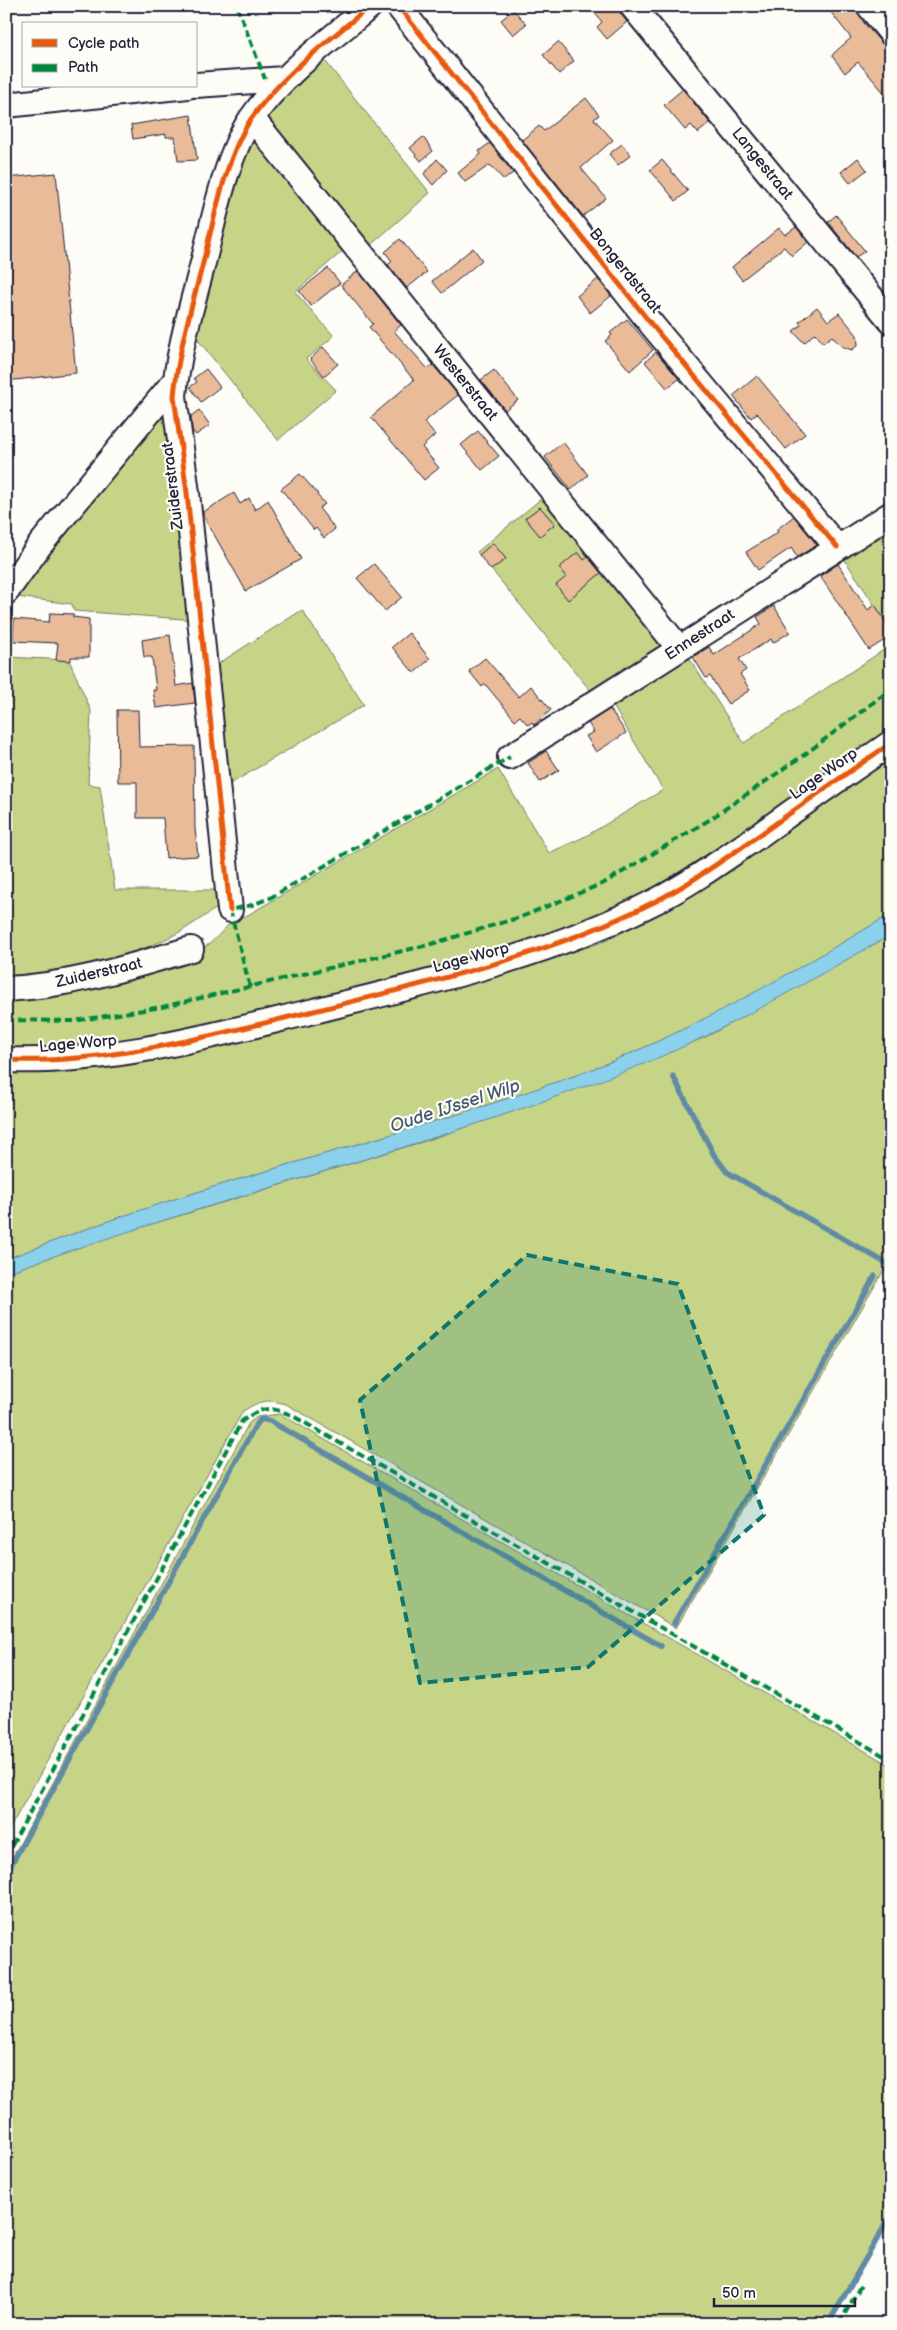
<svg xmlns="http://www.w3.org/2000/svg" width="897" height="2330" font-family="'Balsamiq Sans',sans-serif">
<style>
.green{fill:#c6d488;stroke:#747b62}
.water{fill:#8bd1ec;stroke:#618ba5}
.lines{fill:none;stroke-linecap:round;stroke-linejoin:round}
.stream{stroke:#618ba5;stroke-width:5.5}
.building{fill:#e9bb99;stroke:#22223b}
.minor-casing{stroke:#22223b;stroke-width:28}
.minor{stroke:#fdfcf7;stroke-width:24}
.quiet{stroke:#00873e;stroke-width:4;stroke-dasharray:8 4;stroke-linecap:butt}
.cycleway-casing{stroke:#fdfcf7;stroke-width:8}
.cycleway{stroke:#e8590c;stroke-width:5}
.marked{fill:#0f766e;fill-opacity:0.2;stroke:#0f766e;stroke-width:4;stroke-dasharray:10 6;stroke-linejoin:round}
.labels{text-anchor:middle;dominant-baseline:central;stroke-width:4.5;stroke-linejoin:round;paint-order:stroke}
.street-label{font-size:16px;fill:#22223b;stroke:#fdfcf7}
.water-label{font-size:18px;font-style:italic;fill:#425770;stroke:#fdfcf7}
</style>
<rect width="100%" height="100%" fill="#fdfcf7"/>
<filter id="ink" filterUnits="userSpaceOnUse"><feTurbulence type="fractalNoise" baseFrequency=".02" numOctaves="2"/><feDisplacementMap in="SourceGraphic" scale="10" xChannelSelector="R" yChannelSelector="G"/><feConvolveMatrix kernelMatrix="1 2 1 2 8 2 1 2 1" color-interpolation-filters="sRGB"/></filter>
<g filter="url(#ink)">
<path class="green" d="M322 57 430 193 364 251 264 130 269 108Z
M252 133 345 249 295 292 334 336 306 359 336 390 278 440 191 331 216 225Z
M161 408 177 447 197 620 74 611 72 604 9 596Z
M548 493 665 647 594 695 477 552Z
M891 522V630L841 554Z
M302 610 364 705 225 787 213 667Z
M891 645V730L716 857 650 894 584 924 491 955 210 1025 67 1052 6 1053V993C72 983 139 976 201 949 218 942 228 917 246 916L498 769 549 853 586 836 663 790 609 699 684 650 744 743Z
M6 657 69 660 91 711 88 784 100 786 115 890H215L217 908C204 916 191 926 178 933 130 959 60 972 6 976Z
M891 755V914C788 975 685 1036 571 1077 424 1129 271 1166 123 1216 84 1229 45 1245 6 1259V1071L221 1043 406 1001 534 965 608 940 684 899Z
M891 935V1273L884 1270 676 1628 286 1404C267 1399 261 1400 243 1411L6 1835V1273L93 1242 422 1142 546 1100 706 1037Z
M280 1414 891 1766V2212L826 2324H6V1869L249 1423 257 1417Z"/>
<path class="water" d="M891 914V935C809 980 728 1030 641 1065 434 1147 216 1197 6 1273V1259C45 1245 84 1229 123 1216 271 1166 424 1129 571 1077 685 1036 787 975 891 914Z"/>
<g class="lines">
<path class="stream" d="M673 1076 714 1155 727 1172 891 1266
M674 1623 875 1276
M6 1874 254 1428 261 1419 270 1421 661 1646
M828 2324 891 2215"/>
</g>
<path class="building" d="M589 6H619L621 14 627 22 607 39 597 27 602 22Z
M826 6H856L864 23 891 54V101L858 62 845 73 832 56 834 53 851 38Z
M514 10 526 24 513 35 501 20Z
M558 42 574 61 559 74 543 55Z
M683 89 710 123 698 133 691 125 685 130 664 105Z
M586 98 599 115 594 119 613 140 581 168 606 198 583 216 522 140 539 126 544 131Z
M191 115 197 160 178 161 175 137H166V134L133 139 131 125Z
M423 137 433 151 421 161 410 148Z
M490 143 513 173 504 180 490 165 465 182 458 173 481 154 479 151Z
M622 144 631 155 618 165 609 154Z
M858 158 867 170 850 183 841 172Z
M437 159 447 170 433 185 424 174Z
M662 160 688 191 676 201 650 170Z
M56 173 76 373 6 381V178Z
M836 215 865 251 856 257 828 222Z
M796 227 808 242 792 256 784 247 742 280 732 267 779 228 785 235Z
M400 239 427 272 407 288 388 265 392 261 385 252Z
M473 248 482 260 442 293 432 281Z
M328 268 340 283 311 306 299 291Z
M358 271 401 325 394 331 428 369 433 365 458 395 424 422 435 435 422 447 439 468 424 480 371 417 414 380 369 327 373 324 341 285Z
M598 279 611 296 590 313 577 296Z
M817 307 828 321 839 313 857 335 858 345 852 350 841 346 832 336 823 343 815 333 804 343 793 331 801 325 799 322Z
M627 319 653 350 630 371 605 341 612 335 610 333Z
M323 347 338 364 324 376 310 359Z
M656 352 679 379 667 388 645 362Z
M206 369 220 387 201 402 190 387 197 382 194 378Z
M494 370 518 400 505 410 481 380Z
M757 376 805 434 786 449 757 413 751 418 733 396Z
M199 410 210 425 196 435 192 430 191 416Z
M478 431 499 456 482 470 461 445Z
M563 442 588 475 571 490 545 457Z
M300 474 318 494 317 495 325 504 319 508 335 529 324 538 316 528 314 530 281 489Z
M234 493 240 504 249 498 255 510 268 500 301 559 246 591 203 515V512Z
M540 507 555 524 540 536 525 518Z
M794 516 817 545 797 557 791 548 758 570 746 552 778 532 776 530Z
M493 543 506 559 491 570 479 555Z
M578 552 584 560 588 557 601 573 568 600 556 585 566 577 559 568Z
M374 564 402 597 385 611 357 578Z
M838 564 868 610 875 605 891 630V636L869 650 820 576Z
M774 606 790 632 773 643 771 639 739 659 746 670 740 674 750 690 728 704 710 676 706 678 693 657 709 647 714 655 761 624 757 617Z
M50 613 73 614V617L89 619V657H71V661L56 660 58 643 13 641 14 619 49 622Z
M409 633 430 659 414 673 392 647Z
M170 635 176 686 193 683 195 703 156 708 153 690H156L152 657H144L142 640Z
M485 658 519 697 531 686 551 710 534 725 532 722 528 725 520 716 515 720 485 684 482 687 469 671Z
M610 709 626 733 596 752 586 736 594 732 588 723Z
M117 710H138L139 747 194 746 195 829 198 856 166 858 163 818H137V782H118Z
M546 751 559 770 540 782 528 763Z"/>
<g class="lines">
<g class="minor-casing">
<path id="minor" d="M398 6 652 325 837 547
M632 6 891 321
M869 6 891 33
M196 85 284 79
M6 105 188 86
M252 118 679 648
M6 592 40 545 175 381
M510 757 891 514
M230 910 187 493 174 396C178 351 192 306 203 263 214 219 226 156 251 119 282 74 329 41 370 6
M6 989C70 986 130 967 191 949
M6 1060C111 1064 213 1035 314 1011 431 982 548 956 656 901 693 882 727 857 761 834 804 803 847 773 891 743"/>
</g>
<use href="#minor" class="minor"/>
<path class="quiet" d="M237 6 265 79
M250 987 230 910 252 905 270 898 510 757
M6 1020 74 1021 162 1007 428 945 521 917 604 883 709 820 804 755 891 689
M6 1856 242 1421C263 1406 270 1406 293 1416L891 1760
M839 2324 861 2285"/>
<g class="cycleway-casing">
<path id="cycleway" d="M398 6 652 325 837 547
M230 910 187 493 174 396C178 351 192 306 203 263 214 219 226 156 251 119 282 74 329 41 370 6
M6 1060C111 1064 213 1035 314 1011 431 982 548 956 656 901 693 882 727 857 761 834 804 803 847 773 891 743"/>
</g>
<use href="#cycleway" class="cycleway"/>
</g>
</g>
<path class="marked" d="M527 1255 678 1284 764 1515 588 1667 420 1683 360 1400Z"/>
<g class="labels">
<g class="street-label">
<text transform="translate(762 164) rotate(51)">Langestraat</text>
<text transform="translate(625 271) rotate(51)">Bongerdstraat</text>
<text transform="translate(465 383) rotate(51)">Westerstraat</text>
<text transform="translate(173 486) rotate(-97)">Zuiderstraat</text>
<text transform="translate(700 635) rotate(-33)">Ennestraat</text>
<text transform="translate(824 774) rotate(-35)">Lage Worp</text>
<text transform="translate(471 958) rotate(-15)">Lage Worp</text>
<text transform="translate(99 973) rotate(-13)">Zuiderstraat</text>
<text transform="translate(78 1044) rotate(-5)">Lage Worp</text>
</g>
<g class="water-label">
<text transform="translate(455 1106) rotate(-18)">Oude IJssel Wilp</text>
</g>
</g>
<rect width="897" height="2330" fill="none" stroke="#fdfcf7" stroke-width="25"/>
<rect x="12" y="12" width="872" height="2305" fill="none" stroke="#22223b" stroke-width="2" filter="url(#ink)"/>
<rect x="22" y="22" width="175" height="65" fill="#fdfcf7" stroke="#a5a5ac"/>
<rect x="32" y="39" width="25" height="8" fill="#e8590c" stroke="#a5a5ac"/>
<text x="68" y="48" font-size="15" fill="#22223b">Cycle path</text>
<rect x="32" y="64" width="25" height="8" fill="#00873e" stroke="#a5a5ac"/>
<text x="68" y="72" font-size="15" fill="#22223b">Path</text>
<path d="M714 2298v8h141v-8" fill="none" stroke="#22223b" stroke-width="2.5"/>
<text x="722" y="2298" font-size="15" fill="#22223b" stroke="#fdfcf7" stroke-width="4" paint-order="stroke">50 m</text>
</svg>
